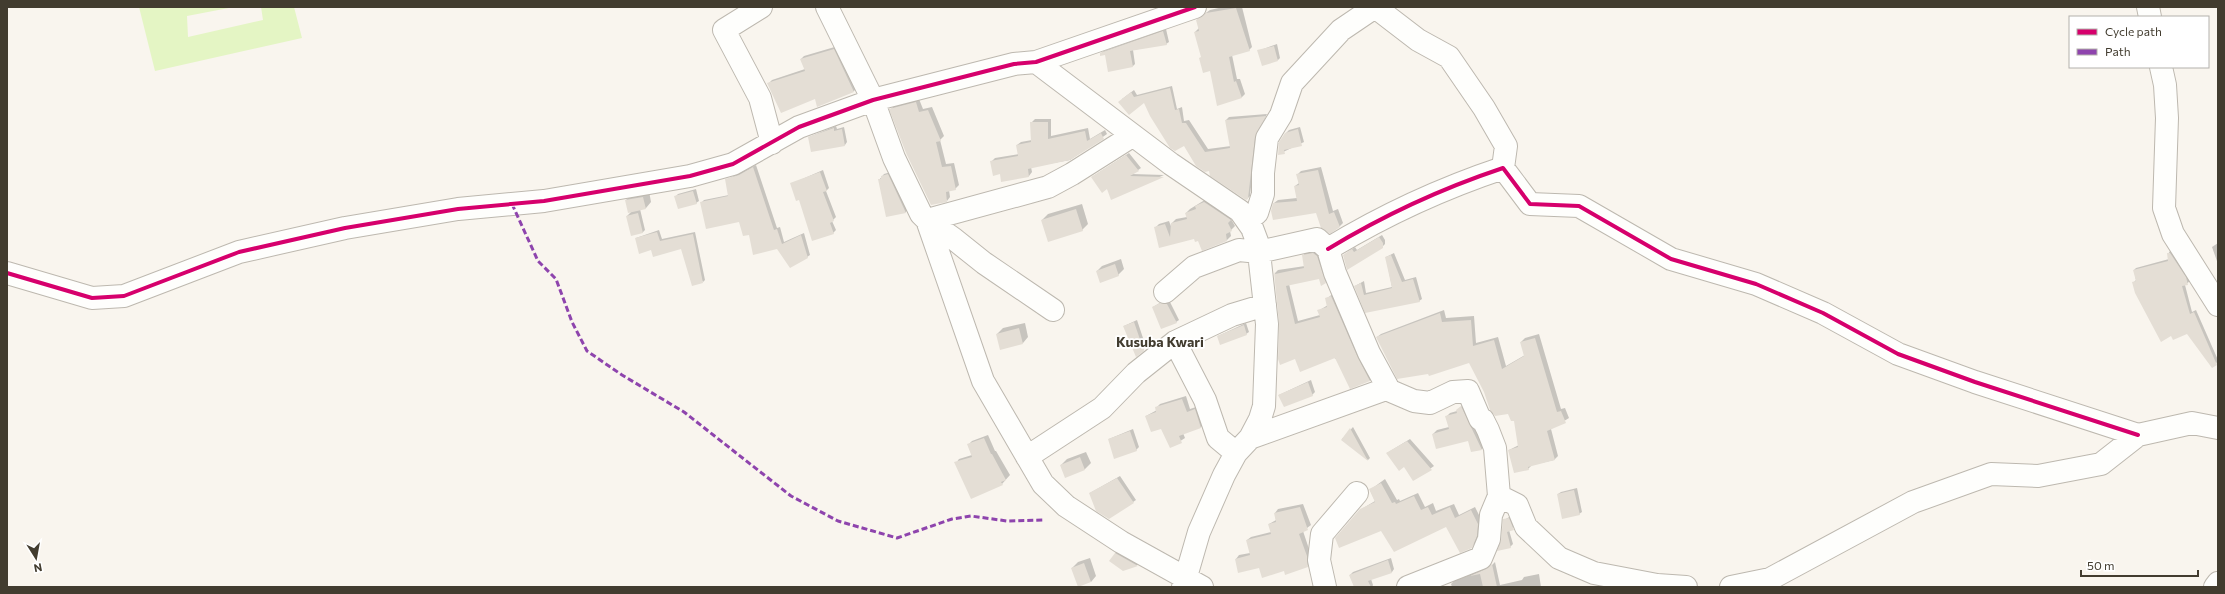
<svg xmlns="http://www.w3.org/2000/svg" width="2225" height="594" font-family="Commissioner,sans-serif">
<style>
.green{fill:#e4f5c4}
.shadow{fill:#0003}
.building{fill:#e4ded5}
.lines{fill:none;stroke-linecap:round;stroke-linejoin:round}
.minor-casing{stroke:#bdb8af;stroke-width:24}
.minor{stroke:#fefefc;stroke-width:22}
.quiet{stroke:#8e44ad;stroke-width:3;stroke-dasharray:6 3;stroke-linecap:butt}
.cycleway-casing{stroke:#fff;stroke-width:6}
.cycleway{stroke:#d6006c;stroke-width:4}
.labels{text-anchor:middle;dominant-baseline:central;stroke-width:3.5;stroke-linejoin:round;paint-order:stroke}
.quarter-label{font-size:14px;font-weight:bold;fill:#423c2f;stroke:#fff}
</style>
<rect width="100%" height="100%" fill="#f9f5ee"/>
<path class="green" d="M139 7H234L187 16 188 37 263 20 261 7H294L302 38 155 71Z"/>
<path class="shadow" d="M1223 7H1242L1252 47 1249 50 1232 55 1237 79H1240L1245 94 1242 97 1218 104 1211 70 1202 57 1195 32 1199 28 1197 20 1200 17 1210 10Z
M1166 29 1169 42 1166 44 1133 50 1135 64 1133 66 1101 53 1104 51Z
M1277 44 1280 58 1278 60 1258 51Z
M838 46 857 88 854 91 816 98 768 84 772 80 805 69 801 59 804 56Z
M1172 86 1177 109 1182 107 1184 121 1189 120 1208 149 1231 146 1226 120 1229 117 1267 114 1257 133 1250 196 1248 198 1210 170 1184 145 1144 101 1122 99 1134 90 1137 95Z
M919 99 923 109 932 107 944 136 940 140 946 164 954 163 959 185 955 189 949 190 950 197 947 201 891 109 894 106Z
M1035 119H1051V136L1088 128 1090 139 1105 130 1107 134 1070 160 1031 167 1032 172 1029 176 1002 181 1001 173 991 162 995 158 1019 154 1017 145 1021 142 1032 140 1031 123Z
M836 126 837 129 844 127 847 142 845 145 809 137Z
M1300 127 1304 142 1279 154 1286 133 1289 130Z
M1129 153 1141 168 1132 174 1164 175 1112 198 1107 188 1092 177Z
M756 165 777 228 780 227 784 242 804 233 810 255 807 257 777 248 749 234 740 221 701 203 704 200 729 195 726 180Z
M1321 167 1333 211 1338 209 1343 223 1339 227 1316 212 1274 203 1278 200 1297 198 1295 186 1299 183 1297 175 1301 171Z
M823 170 829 188 826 191 836 217 832 221 836 230 833 233 800 199 791 184Z
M891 172 908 209 906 212 887 216 879 180 884 174Z
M696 189 699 201 696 203 675 197 678 194Z
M649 191 651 202 646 208 640 209 645 230 642 233 627 216 632 211 626 200 632 194Z
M1208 198 1234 216 1231 219 1235 226 1230 231 1231 236 1227 240H1199L1195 238 1160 247 1155 228 1159 224 1169 221 1172 229V223L1176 219 1187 217 1186 213 1190 209Z
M1082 204 1088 224 1082 230 1042 220 1048 214Z
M659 230 662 239 695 232 705 280 703 282 681 248 652 249 636 238Z
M1382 235 1385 240V244L1382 247 1344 255 1355 247 1357 250Z
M2218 243V264L2212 247Z
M1317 250 1328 279 1325 282 1320 277 1289 284 1298 321 1320 315 1318 311 1328 305 1326 299 1334 293 1373 377 1370 381 1280 323 1275 273 1278 270 1305 266 1303 256 1306 252Z
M2170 251H2173L2190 281 2185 285 2192 312 2196 310 2218 360 2216 364 2188 333 2133 283 2136 280 2134 270 2136 268 2169 259 2168 254Z
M1394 253 1405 280 1416 277 1422 299 1419 301 1366 311 1355 286 1364 281 1366 293 1392 287 1386 257Z
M1121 259 1124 269 1118 275 1097 271 1102 266Z
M1163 301 1170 302 1179 320 1176 322 1153 307Z
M1444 310 1446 318 1474 316 1476 343 1498 337 1506 366 1525 355 1521 342 1525 338 1539 334 1561 409 1565 408 1569 418 1551 429 1558 456 1554 460 1532 465 1528 469 1509 450 1519 445 1515 420 1485 392 1469 361 1377 337 1381 334Z
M1137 320 1146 347 1143 350 1124 326Z
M1025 323 1028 337 1023 343 997 334 1003 328Z
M1246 323 1249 332 1246 334 1218 336Z
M1311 380 1315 392 1312 395H1279Z
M1186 396 1190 409 1199 406 1205 423 1201 427 1183 433 1185 438 1171 447 1162 427 1146 416 1157 410 1156 408 1160 404Z
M1465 403 1486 445 1482 449 1472 451 1469 439 1433 434 1437 430 1449 427 1446 417 1450 413 1457 411Z
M1353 427 1370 458 1368 460 1342 439Z
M1133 429 1139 447 1136 450 1109 439Z
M988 435 995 451H996L1010 475 1002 484 956 463 959 459 972 455 968 445 972 441Z
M1410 439 1434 466 1414 480 1405 465 1387 453Z
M1086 452 1091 463 1085 469 1066 476 1061 465 1067 459Z
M1120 476 1136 500 1133 502 1090 493Z
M1385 479 1397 500 1399 499 1400 501 1418 493 1425 507 1433 503 1436 511 1454 504 1459 515 1475 507 1481 519 1480 531 1475 543 1471 547 1446 525 1381 530 1360 510 1375 501 1370 490Z
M1577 488 1582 512 1579 514 1558 494 1561 492Z
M1303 504 1311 525 1303 531 1310 552 1311 562 1307 566H1260L1236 559 1239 555 1250 553 1247 540 1251 537 1271 532 1269 524 1276 520 1275 513 1278 509Z
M1511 516 1516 526 1509 530 1513 544 1510 547 1502 540 1504 520Z
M1121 548 1143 560 1137 565 1123 570 1115 553Z
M1090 558 1096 576 1091 582 1072 568 1078 562Z
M1391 558 1394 569 1392 572 1371 579 1373 585 1372 587H1355L1350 575 1353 572Z
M1495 562 1500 585 1522 580 1524 577 1539 574 1541 587H1452L1451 584 1454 581 1490 567Z"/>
<path class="building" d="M1236 8 1250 51 1229 57 1234 82 1236 81 1242 98 1217 106 1210 71 1203 73 1199 58 1201 57 1194 32 1199 31 1196 20 1206 13Z
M1163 31 1167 45 1130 51 1133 67 1108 72 1105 55 1100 56V53Z
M1274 46 1278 61 1262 66 1257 50Z
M834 49 854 92 817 107 815 99 781 113 767 83 805 71 800 59Z
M1170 88 1175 110 1179 109 1182 123H1186L1205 152 1230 148 1225 120 1266 116 1255 137 1248 199 1246 200 1210 176 1209 171 1205 172 1196 166 1184 146 1175 151 1170 148 1150 116 1144 103 1129 115 1118 102 1131 92 1134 97Z
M916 102 919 112 928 110 941 141 936 142 942 167 951 166 956 190 946 192 947 202 931 205 906 153 889 109Z
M1030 122H1048V139L1085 131 1087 141 1101 133 1104 139 1070 160 1028 169 1029 177 1001 182 1000 174 993 176 990 161 1018 156 1016 145 1031 142Z
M834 128V131L842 129 845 146 811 152 808 137Z
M1298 129 1302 146 1284 150 1285 154 1278 155 1279 142 1285 133Z
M1126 155 1139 171 1130 176 1164 177 1111 200 1107 189 1102 193 1091 177Z
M753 167 774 230 777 229 782 244 801 235 808 258 790 268 777 249 753 255 749 235 743 236 739 222 706 229 700 202 728 196 725 179 739 175Z
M1318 170 1329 214 1334 212 1340 227 1330 234 1321 228 1316 213 1273 220 1271 211 1273 203 1297 201 1294 186 1299 185 1296 174Z
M820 172 827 191 823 192 834 221 830 223 834 234 812 241 799 200 796 201 790 183Z
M888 174 906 213 886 217 878 179H881V176Z
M693 191 697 204 678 209 674 196Z
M643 197 646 209 628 213 625 200Z
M1204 202 1231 220 1228 223 1232 231 1226 234 1227 241 1202 251 1198 241 1195 242 1194 239 1159 248 1154 227 1165 224 1170 237 1171 223 1187 219 1185 213 1196 209 1195 206Z
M1076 209 1083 231 1048 242 1041 220Z
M638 213 643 233 631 236 626 216Z
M657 232 660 241 693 234 703 283 692 286 681 249 653 257 651 250 639 254 635 238Z
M1379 237 1383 243V248L1347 270 1343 255 1352 249 1354 252Z
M1313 253 1317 256 1326 283 1321 286 1319 279 1286 286 1295 324 1320 317 1317 310 1327 307 1325 298 1331 296 1358 358 1370 381 1350 389 1335 358 1300 372 1295 359 1280 365 1278 359 1279 323 1274 272 1275 274 1304 268 1302 255Z
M2167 253H2170L2186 277 2188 285 2182 286 2190 314 2194 312 2217 365 2212 368 2187 334 2173 340 2171 336 2161 342 2135 293 2132 282 2136 281 2133 270 2168 261Z
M1391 255 1402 282 1413 279 1420 302 1365 313 1354 286 1361 283 1364 295 1392 288 1385 257Z
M1115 264 1119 276 1100 283 1096 271Z
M1160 303 1167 304 1177 323 1161 329 1152 307Z
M1440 313 1442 322 1471 320 1473 346 1494 340 1502 369 1524 356 1520 342 1535 338 1557 412 1561 411 1566 423 1547 431 1555 460 1528 467 1529 470 1514 473 1508 450 1518 447 1514 421H1511L1508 414 1495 416 1490 410 1484 392 1469 363 1429 376 1428 374 1397 379 1376 337Z
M1134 322 1144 351 1136 357 1123 326Z
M1244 325 1247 335 1220 345 1217 336Z
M1019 328 1023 344 1000 350 996 334Z
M1308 382 1313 396 1284 407 1278 395Z
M1182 399 1187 412 1195 409 1201 428 1179 436 1182 443 1170 448 1161 429 1151 432 1145 416 1156 412 1155 407Z
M1461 406 1482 450 1471 452 1468 441 1436 449 1432 434 1449 429 1445 416 1457 413 1456 410Z
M1350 428 1368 461 1341 440Z
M1130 431 1137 451 1114 459 1108 439Z
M984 438 991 454H992L1006 480 1001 482 1003 485 971 499 954 462 972 457 967 444Z
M1407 441 1432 470 1413 481 1404 467 1399 471 1386 453Z
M1080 457 1085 470 1065 478 1060 465Z
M1117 478 1134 503 1109 519 1096 511 1089 493Z
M1381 483 1392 503 1395 502 1396 504 1414 496 1421 510 1428 507 1432 515 1450 507 1455 518 1471 510 1478 524 1477 536 1472 548 1460 553 1446 527 1394 552 1381 531 1339 548 1335 538 1360 509 1375 502 1369 489Z
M1574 490 1580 515 1562 519 1557 494Z
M1300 507 1308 530 1299 534 1307 556 1308 567 1285 575 1284 571 1262 578 1259 568 1238 573 1235 559 1250 555 1246 540 1271 534 1268 524 1276 522 1274 513Z
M1509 518 1514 530 1507 532 1511 548 1497 551 1501 540 1503 519Z
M1115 553 1138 566 1123 571 1109 561Z
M1388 560 1392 573 1368 581 1371 587H1354L1349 575Z
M1084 563 1091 582 1078 587 1071 568Z
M1492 564 1497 587H1483L1480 574 1470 576 1486 569Z"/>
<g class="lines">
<g class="minor-casing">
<path id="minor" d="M761 7 724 30 760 98 772 143
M827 7 873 100 894 158 921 214 927 220 983 381 1043 484 1066 506 1121 542 1202 587
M1375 7 1418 40 1449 57 1484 108 1506 146 1503 168
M2148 7 2150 17
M1036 62 1171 164 1240 211 1252 228 1258 244 1267 324 1264 406 1260 419 1250 438 1236 453 1224 475 1199 532 1183 587
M2161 67 2165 85 2167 118 2164 208 2173 234 2218 305
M1247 220 1257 213 1263 194V173L1267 138 1281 115 1292 83 1341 30 1375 7
M1328 249C1384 215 1440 189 1503 168L1530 204 1579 206 1671 259 1756 284 1823 313 1898 354 1975 382 2138 435
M7 273 92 298 124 296 239 252 345 228 458 209 544 201 690 176 733 164 799 127 873 100 1014 64 1036 62 1195 7
M1165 292 1194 267 1239 250 1259 252 1317 239 1328 249 1335 273 1369 353 1387 386 1386 389
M1053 310 984 263 954 239 927 220 1048 187 1072 174 1132 136
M1175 342 1205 400 1218 438 1236 453
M1250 438 1386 389 1414 401 1430 403 1453 392 1468 391 1480 419 1483 420 1488 430 1495 448 1499 496 1491 515 1489 539 1481 558 1408 587
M1027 457 1102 408 1136 373 1175 342 1232 315 1265 305
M1499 496 1517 505 1526 527 1559 558 1594 573 1657 585 1686 587
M1325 587 1319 560 1322 534 1357 493
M1731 587 1770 579 1913 502 1991 474 2038 476 2101 464 2138 435 2192 423 2218 428
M2215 587 2218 583"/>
</g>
<use href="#minor" class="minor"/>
<path class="quiet" d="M512 204 538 261 556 279 572 322 587 351 622 375 684 412 791 496 838 521 897 538 952 519 971 516 1007 521 1044 520"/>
<g class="cycleway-casing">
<path id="cycleway" d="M1328 249C1384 215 1440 189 1503 168L1530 204 1579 206 1671 259 1756 284 1823 313 1898 354 1975 382 2138 435
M7 273 92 298 124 296 239 252 345 228 458 209 544 201 690 176 733 164 799 127 873 100 1014 64 1036 62 1195 7"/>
</g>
<use href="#cycleway" class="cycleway"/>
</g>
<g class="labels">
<g class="quarter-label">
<text x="1160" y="341">Kusuba Kwari</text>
</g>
</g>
<rect width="2225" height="594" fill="none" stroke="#423c2f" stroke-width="16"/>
<rect x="2069" y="16" width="140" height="52" fill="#ffffff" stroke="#b3b1ac"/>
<rect x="2077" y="29" width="20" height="6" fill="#d6006c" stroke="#b3b1ac"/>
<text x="2105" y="36" font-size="12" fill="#423c2f">Cycle path</text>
<rect x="2077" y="49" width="20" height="6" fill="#8e44ad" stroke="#b3b1ac"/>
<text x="2105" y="56" font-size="12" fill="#423c2f">Path</text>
<g transform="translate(36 558) rotate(169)" stroke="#ffffff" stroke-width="3" paint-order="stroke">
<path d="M0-3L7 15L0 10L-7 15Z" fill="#423c2f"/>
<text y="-6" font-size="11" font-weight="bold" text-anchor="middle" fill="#423c2f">N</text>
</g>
<path d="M2081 570v6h117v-6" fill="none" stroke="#423c2f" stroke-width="2"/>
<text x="2087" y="570" font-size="12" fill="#423c2f" stroke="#ffffff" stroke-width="3" paint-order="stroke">50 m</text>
</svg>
